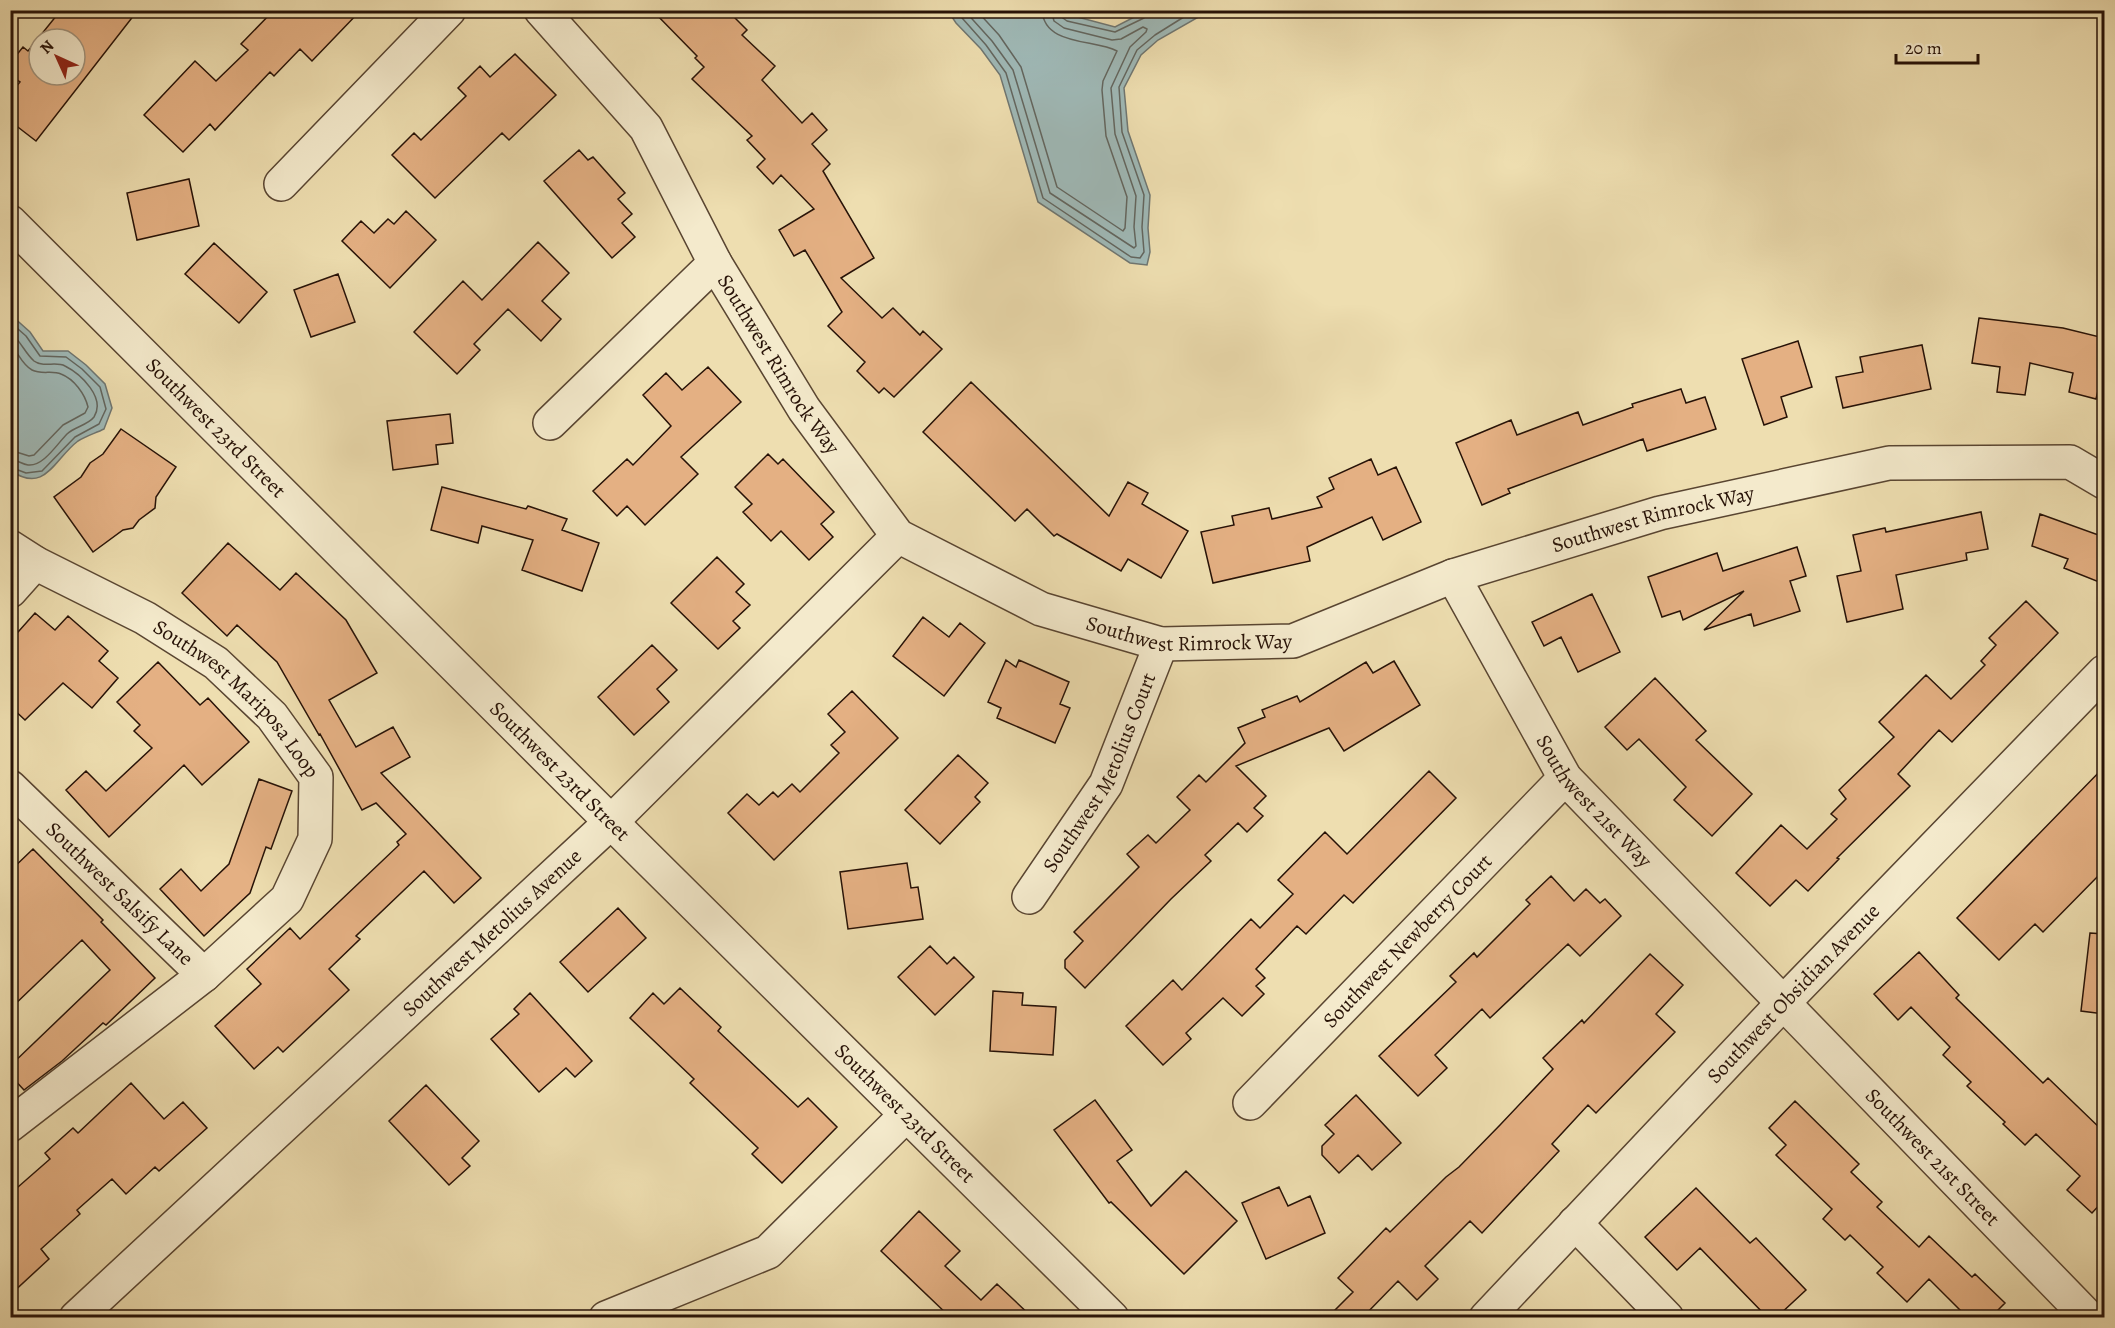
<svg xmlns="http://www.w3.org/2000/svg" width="2115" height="1328" font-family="Alegreya,serif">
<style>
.water{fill:#9fb9b7;stroke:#6f7671;stroke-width:1.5}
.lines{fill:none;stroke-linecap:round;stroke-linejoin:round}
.shore{stroke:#63665f;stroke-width:1.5}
.building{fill:#e4b083;stroke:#271207;stroke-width:1.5;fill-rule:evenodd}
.minor-casing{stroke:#594531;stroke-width:36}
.minor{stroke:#f4eacc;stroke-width:33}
.labels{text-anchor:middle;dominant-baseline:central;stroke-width:4.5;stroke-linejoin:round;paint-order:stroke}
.street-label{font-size:21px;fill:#271207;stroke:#f4eacc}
</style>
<rect width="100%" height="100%" fill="#eedeb0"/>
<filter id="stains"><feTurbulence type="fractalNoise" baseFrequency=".00333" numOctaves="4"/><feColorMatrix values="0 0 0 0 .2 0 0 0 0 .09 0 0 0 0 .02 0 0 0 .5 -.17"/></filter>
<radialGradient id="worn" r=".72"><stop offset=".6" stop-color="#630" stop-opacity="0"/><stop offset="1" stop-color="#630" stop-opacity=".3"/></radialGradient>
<path class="water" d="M948 11H1060L1070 15 1115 27 1146 11H1209L1158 40 1141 55 1124 88 1128 131 1150 195 1148 228 1150 252 1147 265 1130 263 1038 202 1000 75 981 49 956 23Z
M11 315 30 332 43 351H68L86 365 105 384 112 408 104 429C96 433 86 436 78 441 54 459 46 494 11 471Z"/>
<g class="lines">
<path class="shore" d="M955 10 986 45 1006 73 1043 198 1131 257 1140 258 1144 252 1142 227 1144 195 1122 132 1119 87 1137 50 1155 35 1195 10
M964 10 992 41 1013 70 1050 193 1134 248 1136 246 1134 227 1136 196 1115 134 1111 88 1130 47 1146 32 1147 29 1143 27 1121 39 1112 40 1064 28 1054 21 1051 10
M976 10 999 35 1021 67 1057 187 1123 231 1125 228 1127 197 1106 136 1102 90 1103 81 1117 51C1094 39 1044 46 1042 10
M1059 10 1060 16 1067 21 1115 32 1144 18 1147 10
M10 322 26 336 40 356 66 357 82 369 100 387 106 409 99 424 75 437 42 471 26 473 10 467
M10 332C20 340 25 353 34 361 43 368 56 361 65 366 81 374 106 398 94 417 88 425 74 427 67 434 57 444 43 467 28 465 22 464 17 460 10 459
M10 344C18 352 22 365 32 370 42 375 52 370 61 374 74 379 85 394 88 407L85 413 63 425 34 455 29 456 10 450"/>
</g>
<path class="building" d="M61 10H138L36 141 10 121V94L20 82 10 75V63L23 47 28 51ZM39 39H75V75H39Z
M274 10H361L312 61 300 49 274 76 270 72 215 130 210 124 183 152 144 115 195 61 216 81 248 50 241 44Z
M652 10H727L747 30 742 35 775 66 762 80 802 123 812 113 827 130 812 144 830 164 823 171 874 258 841 278 882 318 893 308 920 335 923 331 942 349 894 397 884 388 879 393 857 371 865 362 828 326 842 312 805 250 794 256 779 230 814 209 781 175 773 184 757 167 765 159 747 140 752 136 692 79 704 67 695 58 697 56Z
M515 54 556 95 509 140 502 133 435 198 392 155 414 133 421 140 466 96 458 88 480 66 490 77Z
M579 150 588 160 593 157 625 193 618 199 632 214 622 223 635 237 612 258 544 181Z
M189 179 199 226 137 240 127 193Z
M406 211 436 240 390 288 342 241 361 221 374 233 388 219 394 224Z
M538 242 569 273 542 301 561 319 541 341 508 309 474 344 480 350 457 374 414 332 463 281 482 300Z
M214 243 267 292 239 323 185 274Z
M338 274 355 322 311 337 294 290Z
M1979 318 2063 328 2104 338V366L2096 399 2069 392 2073 373 2030 363 2025 395 1997 392 2000 367 1972 363Z
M1798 341 1812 387 1781 397 1787 417 1764 425 1742 359Z
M1922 345 1931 389 1843 408 1836 377 1863 372 1860 357Z
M708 367 741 402 681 457 698 474 645 525 627 506 617 516 593 491 627 459 633 465 671 426 643 395 666 373 682 390Z
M971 382 1109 516 1128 482 1148 493 1142 504 1188 531 1161 578 1128 559 1121 571 1057 534 1054 536 1027 509 1015 521 923 432Z
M1681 389 1686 403 1705 397 1716 429 1647 451 1643 439 1508 489 1510 493 1482 505 1456 443 1511 420 1517 435 1578 412 1583 425 1633 407 1632 404Z
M450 414 453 443 436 445 438 464 393 470 387 421Z
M121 429 176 467 156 497 155 508 139 520 133 528 123 530 93 552 54 497 81 477 90 463 103 454Z
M768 454 778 464 783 459 834 512 821 524 833 537 809 560 781 531 771 541 743 512 752 504 735 487Z
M1371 459 1378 475 1396 467 1421 522 1383 540 1372 517 1307 547 1310 561 1213 583 1201 532 1234 525 1232 516 1269 508 1272 519 1322 507 1317 497 1334 489 1329 478Z
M442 487 526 509 528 506 567 519 562 530 599 543 582 591 522 570 533 540 482 526 478 543 431 530Z
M1981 512 1988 549 1966 553 1967 560 1896 575 1903 609 1847 622 1837 576 1861 571 1853 535 1885 528 1886 532Z
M2040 514 2104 537V584L2064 568 2068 559 2032 546Z
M228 543 280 590 296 573 346 620 377 673 329 700 356 747 393 727 410 757 381 773 481 878 454 903 424 871 356 936 360 939 329 969 349 990 283 1052 278 1047 254 1069 215 1026 261 984 247 969 290 928 300 939 399 845 397 842 406 834 376 803 362 810 320 734 319 735 277 662 237 625 227 636 182 593Z
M1797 547 1806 576 1790 581 1800 611 1754 626 1751 614 1704 630 1744 591 1683 620 1680 611 1662 617 1648 577 1717 553 1723 571Z
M717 557 744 584 736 592 750 605 733 621 740 628 718 649 671 603Z
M1592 594 1620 652 1578 672 1561 637 1544 646 1532 622Z
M2026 601 2058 633 1952 742 1939 730 1898 774 1910 786 1837 858 1839 859 1808 891 1796 880 1770 906 1736 873 1781 825 1807 849 1837 819 1831 814 1846 799 1839 790 1894 737 1879 722 1926 675 1951 699 1985 665 1981 661 1996 645 1989 638Z
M35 613 55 630 68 616 108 651 99 661 118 678 92 708 63 683 25 720 10 706V641Z
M923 617 949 637 960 623 985 643 944 696 893 656Z
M652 645 677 670 657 689 669 702 634 735 598 697Z
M1006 660 1016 667 1019 660 1069 682 1060 704 1070 708 1055 743 997 718 1001 708 988 702Z
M1394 661 1420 705 1344 751 1329 728 1236 766 1266 796 1254 808 1263 816 1247 832 1238 823 1205 855 1211 861 1171 899 1085 988 1065 968V960L1083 941 1074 932 1139 867 1127 854 1148 835 1156 843 1190 810 1177 797 1199 775 1206 782 1245 743 1238 728 1265 717 1262 710 1297 696 1300 702 1366 662 1373 673Z
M158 662 200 705 208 698 249 742 202 785 184 765 109 837 66 790 86 771 106 791 152 748 134 731 140 725 117 702Z
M1655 678 1706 731 1696 740 1752 794 1712 836 1674 800 1686 787 1639 739 1627 750 1605 727Z
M852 691 898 738 774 860 728 813 747 794 759 805 773 792 778 797 792 784 800 792 839 753 831 745 845 732 828 714Z
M958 755 988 783 975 797 980 802 940 844 905 810Z
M2104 767V870L2043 932 2035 924 1999 960 1957 918Z
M1429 771 1456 798 1353 903 1344 895 1306 934 1297 926 1256 969 1265 978 1256 986 1264 994 1242 1016 1223 998 1186 1033 1191 1039 1163 1065 1126 1026 1173 980 1182 990 1251 919 1260 928 1293 894 1278 880 1325 832 1347 854Z
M259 779 292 791 271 849 266 847 250 893 204 936 160 889 181 869 201 891 229 864Z
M33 849 103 920 101 922 155 978 106 1025 103 1023 62 1061 24 1090 10 1075V1066L110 970 82 940 10 1009V871Z
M907 863 911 888 918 887 923 919 848 929 840 872Z
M1551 876 1574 901 1586 889 1600 903 1605 899 1621 916 1580 956 1568 944 1490 1018 1482 1009 1435 1055 1447 1068 1418 1096 1379 1056 1456 982 1450 976 1474 953 1477 957 1530 904 1526 900Z
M618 908 646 938 588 992 560 962Z
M2090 933 2104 934V1014L2081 1011Z
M930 946 947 964 954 957 974 977 935 1015 898 977Z
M1919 952 1959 995 1956 998 2043 1083 2048 1078 2104 1132V1200L2092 1213 2067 1190 2080 1176 2036 1134 2025 1145 2003 1124 2005 1122 1967 1086 1971 1082 1943 1055 1950 1047 1911 1007 1898 1020 1874 994Z
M1650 954 1683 985 1656 1014 1675 1032 1596 1113 1588 1105 1552 1144 1559 1151 1482 1233 1470 1221 1425 1266 1438 1279 1417 1300 1398 1281 1363 1317H1328L1353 1292 1338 1278 1386 1228 1390 1232 1446 1177 1459 1167 1500 1125 1553 1069 1543 1058 1582 1020 1584 1023Z
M680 988 721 1027 718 1031 798 1107 808 1098 837 1127 782 1183 752 1154 758 1148 690 1083 694 1079 630 1018 653 993 664 1004Z
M993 991 1023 993 1022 1005 1056 1007 1053 1055 990 1051Z
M530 993 592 1061 575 1077 566 1068 539 1092 491 1039 519 1014 514 1009Z
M131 1083 164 1119 183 1102 207 1128 159 1171 155 1167 126 1194 112 1179 77 1210 80 1214 41 1249 49 1259 10 1295V1194L50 1159 45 1153 73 1128 78 1133Z
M426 1085 479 1141 462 1158 470 1166 449 1185 389 1121Z
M1356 1095 1401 1143 1372 1170 1358 1155 1339 1173 1322 1155V1146L1334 1134 1325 1125Z
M1095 1100 1132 1150 1117 1161 1151 1206 1186 1171 1237 1221 1184 1274 1111 1202 1109 1203 1054 1130Z
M1795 1101 1859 1164 1851 1172 1882 1202 1877 1207 1919 1247 1929 1236 1972 1277 1975 1274 2005 1303 1991 1317H1967L1929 1279 1907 1302 1877 1273 1883 1267 1850 1235 1845 1240 1823 1219 1832 1209 1776 1155 1786 1145 1769 1128Z
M1279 1187 1288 1206 1310 1196 1325 1233 1266 1259 1242 1203Z
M1696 1188 1750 1243 1756 1238 1806 1290 1777 1317H1767L1700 1248 1677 1270 1645 1237Z
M919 1211 960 1251 945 1266 981 1300 997 1284 1032 1317H950L881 1251Z"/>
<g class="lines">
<g class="minor-casing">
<g id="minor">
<path id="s1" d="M541 10 646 128 715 263 804 409 898 536 1041 609 1161 644 1293 641 1453 576 1660 513 1889 463 2070 462 2104 482"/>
<path d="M281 184 449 10"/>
<path id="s2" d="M10 222 611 822 1112 1318"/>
<path d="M550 423 715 263"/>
<path id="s3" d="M10 547 35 563 145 618 216 663 272 716 316 777 315 839 287 899 204 975 10 1125"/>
<path id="s4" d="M1453 576 1565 778 2089 1318"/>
<path d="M10 591 35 563"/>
<path id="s5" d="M10 787 204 975"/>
<path id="s6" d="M1029 897 1106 784 1161 644"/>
<path id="s7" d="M1250 1103 1565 778"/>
<path d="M1575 1223 1667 1318"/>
<path id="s8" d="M76 1318 611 822 898 536"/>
<path d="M606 1318 768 1252 906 1115"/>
<path id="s9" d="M1486 1318 1784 1002 2104 672"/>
</g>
</g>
<use href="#minor" class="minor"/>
</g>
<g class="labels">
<g class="street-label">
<text stroke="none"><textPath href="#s1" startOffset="429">Southwest Rimrock Way</textPath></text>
<text stroke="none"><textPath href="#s2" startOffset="291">Southwest 23rd Street</textPath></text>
<text stroke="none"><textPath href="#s1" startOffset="1437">Southwest Rimrock Way</textPath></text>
<text stroke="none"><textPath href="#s1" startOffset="951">Southwest Rimrock Way</textPath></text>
<text stroke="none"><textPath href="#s3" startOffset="276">Southwest Mariposa Loop</textPath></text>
<text stroke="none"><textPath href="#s2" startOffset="777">Southwest 23rd Street</textPath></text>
<text stroke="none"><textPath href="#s6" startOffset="144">Southwest Metolius Court</textPath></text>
<text stroke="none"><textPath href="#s4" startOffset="267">Southwest 21st Way</textPath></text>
<text stroke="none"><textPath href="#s5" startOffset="153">Southwest Salsify Lane</textPath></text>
<text stroke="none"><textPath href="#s8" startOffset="567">Southwest Metolius Avenue</textPath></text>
<text stroke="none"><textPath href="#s7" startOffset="226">Southwest Newberry Court</textPath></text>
<text stroke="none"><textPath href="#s9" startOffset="447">Southwest Obsidian Avenue</textPath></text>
<text stroke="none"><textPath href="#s2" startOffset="1263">Southwest 23rd Street</textPath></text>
<text stroke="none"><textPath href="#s4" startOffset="759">Southwest 21st Street</textPath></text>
</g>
</g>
<rect width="2115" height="1328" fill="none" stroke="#eedeb0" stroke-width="36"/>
<rect x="12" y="12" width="2091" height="1304" fill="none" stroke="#271207" stroke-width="3"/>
<rect x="18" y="18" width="2079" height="1292" fill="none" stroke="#271207" stroke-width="1.5"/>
<g transform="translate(57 57) rotate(315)"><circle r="28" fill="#f4eacc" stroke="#a2947d" stroke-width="1.5"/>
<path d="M0-4.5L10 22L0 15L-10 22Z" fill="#8f2418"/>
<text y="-9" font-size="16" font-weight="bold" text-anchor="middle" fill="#271207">N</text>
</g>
<path d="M1896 54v9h82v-9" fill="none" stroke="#271207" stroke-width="3"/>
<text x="1905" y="54" font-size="18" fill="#271207" stroke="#f4eacc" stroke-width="4.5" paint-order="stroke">20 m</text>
<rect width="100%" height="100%" filter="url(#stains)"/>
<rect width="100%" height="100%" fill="url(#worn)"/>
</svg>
